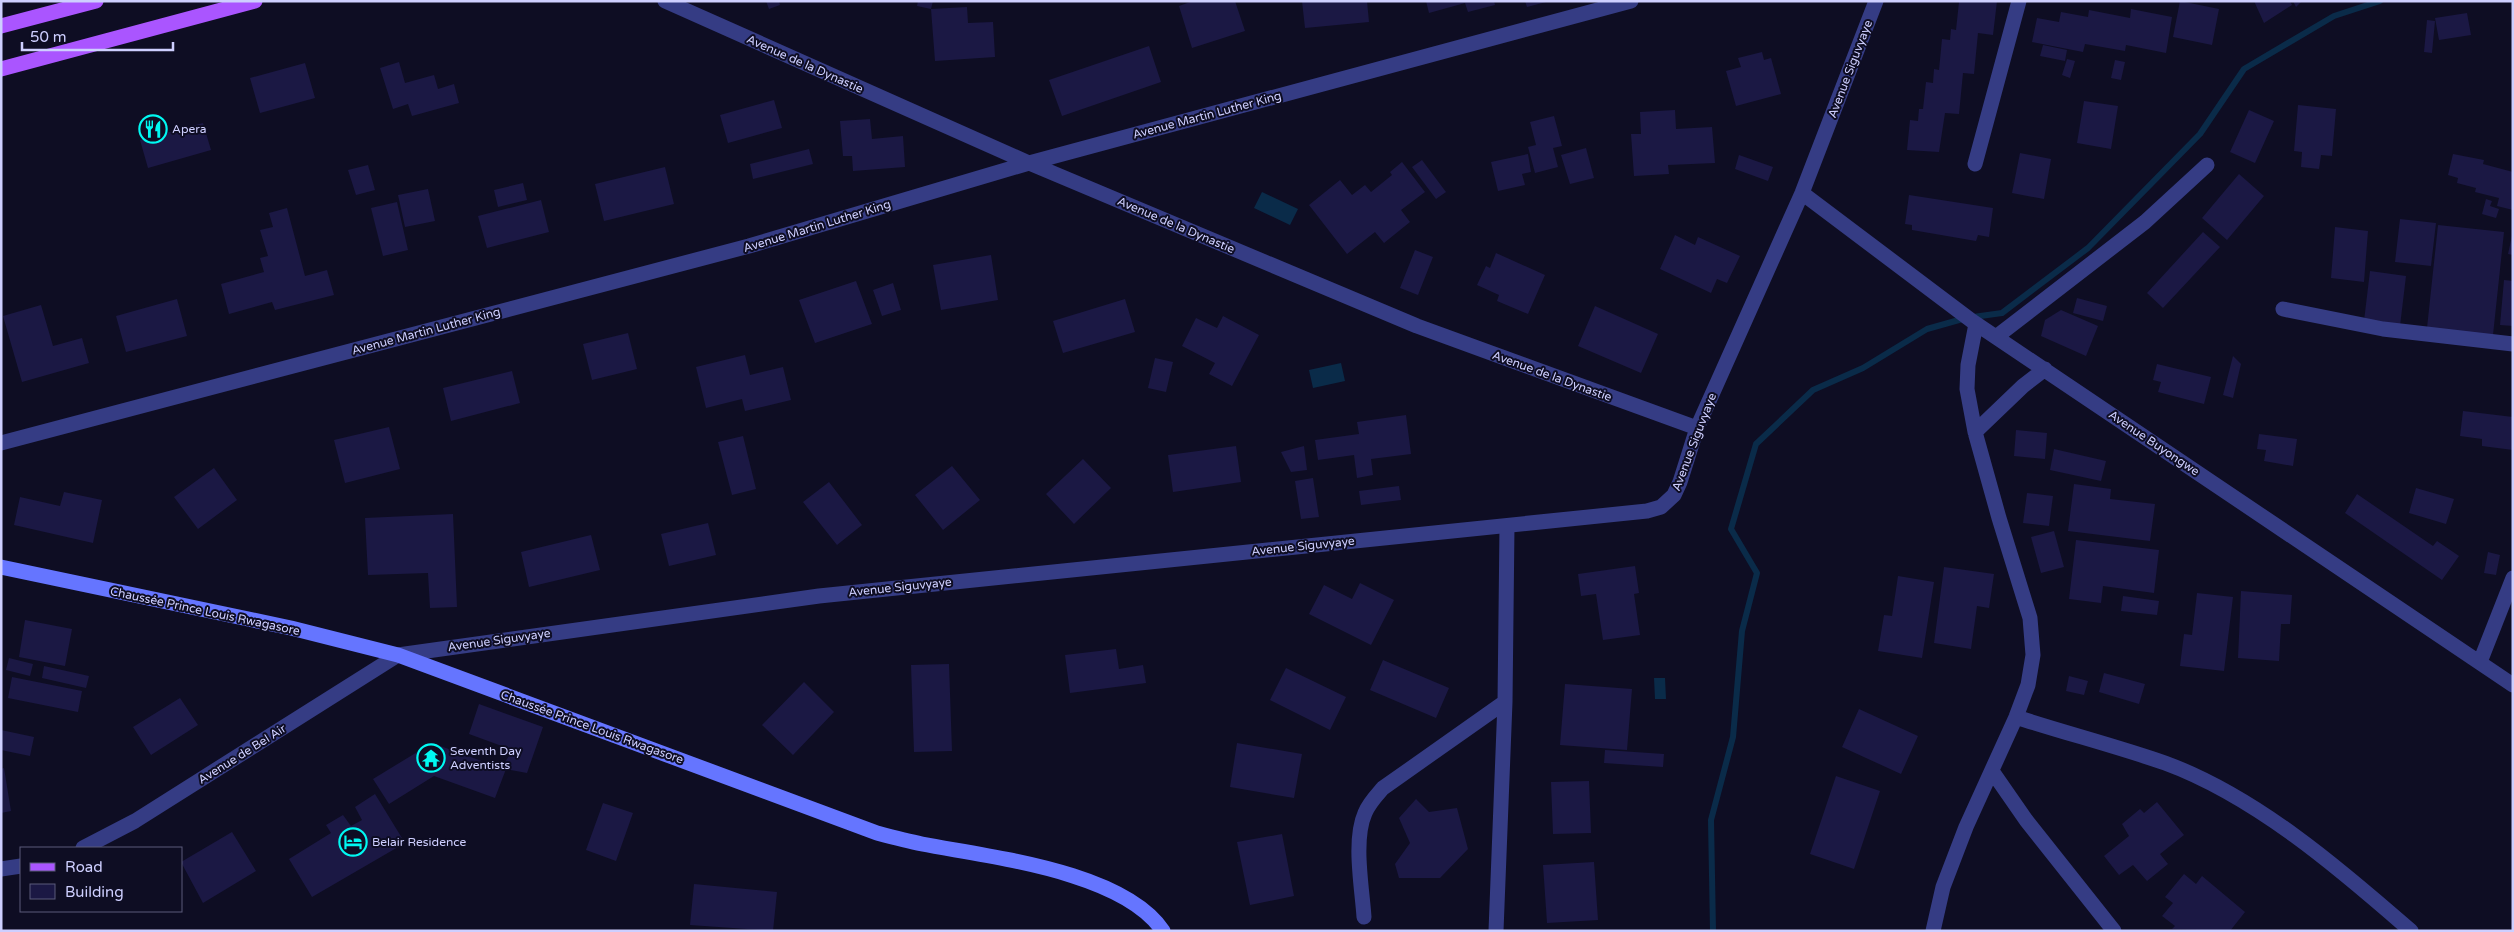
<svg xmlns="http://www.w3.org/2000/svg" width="2514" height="932" font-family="'Varela Round',sans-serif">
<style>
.water{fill:#0a2b49}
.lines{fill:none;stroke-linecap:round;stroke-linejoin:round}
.stream{stroke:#0a2b49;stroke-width:6}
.building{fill:#1b1844}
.street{stroke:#353c84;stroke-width:15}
.secondary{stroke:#6575ff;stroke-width:15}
.primary{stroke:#a5f;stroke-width:15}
.labels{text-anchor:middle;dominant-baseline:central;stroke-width:4;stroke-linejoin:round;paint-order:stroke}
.street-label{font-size:12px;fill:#cecfff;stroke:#0e0d23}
.poi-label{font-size:12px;fill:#cecfff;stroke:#0e0d23;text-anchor:start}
</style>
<rect width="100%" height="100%" fill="#0e0d23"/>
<path class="water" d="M1262 192 1298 209 1290 225 1254 208Z
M1341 363 1345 381 1313 388 1309 370Z
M1654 678H1665L1666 699H1655Z"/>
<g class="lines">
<path class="stream" d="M1713 931 1711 820 1733 737 1742 631 1757 573 1731 529 1756 444 1813 390 1863 368 1927 329 1966 318 2002 313 2088 248 2200 134 2244 69 2334 16 2380 1"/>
</g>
<path class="building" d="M766 1H779L780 5 769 9Z
M918 1H933L931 9 917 6Z
M1193 1H1235L1245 31 1192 48 1179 6Z
M1302 1H1367L1369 22 1305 28Z
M1426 1H1494L1495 5 1468 12 1465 3 1429 13Z
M1525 1H1546V2L1527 7Z
M1997 1 1993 35 1978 33 1974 74 1963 73 1959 114 1945 113 1939 152 1907 150 1910 120 1918 121 1919 109H1923L1926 82 1933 83 1934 69 1939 70 1942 39 1950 40 1951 29 1956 30 1959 2Z
M2180 1 2219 9 2212 45 2173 37Z
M2254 1H2290L2292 5 2264 23Z
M2293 1H2302L2296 7Z
M967 7 968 23 993 22 995 57 935 61 931 9Z
M2131 9 2172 17 2166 53 2126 45 2125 51 2085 44 2083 52 2032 42 2037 18 2059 22 2061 12 2088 17 2089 10 2130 18Z
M2467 13 2471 35 2439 40 2435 18Z
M2427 20 2435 21 2432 53 2424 52Z
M2043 45 2067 50 2065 61 2040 56Z
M1149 46 1161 82 1062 116 1049 80Z
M1762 52 1764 60 1771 58 1781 94 1736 106 1726 71 1741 67 1738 58Z
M2067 59 2075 61 2070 78 2062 75Z
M2115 60 2125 62 2121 80 2111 78Z
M399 62 405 83 434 75 438 89 454 84 459 103 412 116 408 104 393 109 380 68Z
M305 63 315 98 260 113 250 78Z
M774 100 782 128 728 143 720 115Z
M2084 101 2118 106 2111 149 2077 143Z
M2298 105 2336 109 2332 156 2321 155 2319 169 2301 167 2302 152 2294 151Z
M1675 110 1676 129 1712 127 1715 163 1668 165 1669 174 1634 176 1631 134H1641L1640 112Z
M2249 110 2274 121 2255 163 2230 152Z
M1554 116 1562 146 1553 148 1558 167 1535 173 1528 147 1536 145 1530 122Z
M870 119 872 139 903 136 905 167 853 171 852 156H843L840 121Z
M203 123 211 150 148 168 140 140Z
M1586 148 1594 178 1570 184 1561 155Z
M809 149 813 164 753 179 750 164Z
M2020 153 2051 159 2044 199 2012 193Z
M1528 154 1531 172 1522 174 1525 185 1498 191 1491 162Z
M2453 154 2484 160 2483 164 2513 172V210L2497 206 2499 198 2475 192 2476 188 2457 183 2458 178 2448 175Z
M1739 155 1773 167 1768 181 1735 169Z
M1422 160 1446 192 1436 199 1412 167Z
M1402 162 1425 192 1401 210 1410 222 1384 243 1375 232 1347 254 1309 205 1340 180 1352 195 1365 185 1371 192 1392 175 1390 172Z
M368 165 375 190 356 195 348 170Z
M665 167 674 204 604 221 595 184Z
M2239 174 2264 196 2227 240 2202 218Z
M523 183 527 200 498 207 494 190Z
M428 189 435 221 405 227 398 195Z
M1909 195 1993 208 1989 237 1978 235 1976 241 1912 230V225L1905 224Z
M2486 199 2492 201 2490 206 2499 209 2496 218 2482 214Z
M541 200 549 232 487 248 478 216Z
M397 202 408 250 383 256 371 208Z
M287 208 305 276 327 270 334 295 275 310 272 302 229 314 221 284 264 272 260 258 268 256 260 230 273 227 269 213Z
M2400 219 2436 223 2431 266 2395 262Z
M2438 225 2504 232 2493 335 2427 328Z
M2335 227 2368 231 2364 282 2331 278Z
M2203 232 2220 247 2163 308 2147 293Z
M1675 235 1695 245 1698 237 1740 256 1727 283 1717 279 1711 293 1660 269Z
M2512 236H2513V255L2508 254Z
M1415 250 1433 257 1418 295 1400 288Z
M1496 253 1545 275 1528 314 1497 301 1499 295 1477 285 1486 266 1490 268Z
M991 255 998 300 941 310 933 265Z
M2370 271 2406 276 2400 326 2364 321Z
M2504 280 2513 281V326L2500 325Z
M856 281 872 324 815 343 799 300Z
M893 283 901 310 882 316 873 290Z
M2077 298 2107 306 2103 321 2073 313Z
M177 299 187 336 126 352 116 316Z
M1125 299 1135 332 1063 353 1053 321Z
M41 305 53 346 82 338 89 363 22 382 3 316Z
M1595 306 1658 334 1641 373 1578 346Z
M2061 310 2098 326 2086 356 2041 336 2045 320Z
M1223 316 1259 335 1232 386 1209 374 1215 363 1182 346 1196 318 1217 328Z
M628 333 637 369 592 380 583 344Z
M745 355 750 375 783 367 791 400 745 411 742 399 706 408 696 367Z
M2233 356 2241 364 2233 398 2223 395Z
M1155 358 1173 362 1166 392 1148 388Z
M2157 364 2211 377 2204 404 2158 392 2161 382 2153 380Z
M512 371 520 403 451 421 443 388Z
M2463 411 2513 417V450L2482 446V439L2460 436Z
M1406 415 1411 454 1371 459 1373 475 1357 478 1354 455 1318 460 1315 440 1359 434 1357 422Z
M389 427 400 469 345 483 334 440Z
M2016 430 2047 433 2045 459 2014 456Z
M2259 434 2297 439 2293 466 2264 461 2266 450 2257 449Z
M743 436 756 489 732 495 718 442Z
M1236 446 1241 482 1173 492 1168 455Z
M1304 446 1307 470 1291 472 1281 452Z
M2054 449 2106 461 2101 481 2050 470Z
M1083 459 1111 488 1074 524 1046 494Z
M952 466 980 500 943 530 915 495Z
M214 468 237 500 198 529 174 497Z
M1313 478 1319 517 1301 519 1295 481Z
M829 482 862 525 837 545 803 502Z
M2074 484 2111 489 2110 499 2155 504 2150 541 2068 531Z
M1399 486 1401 500 1361 505 1359 491Z
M2416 488 2454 499 2446 524 2409 513Z
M64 492 102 500 93 543 14 525 20 497 60 506Z
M2027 493 2053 496 2049 526 2023 523Z
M2357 494 2433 546 2437 541 2459 556 2442 580 2345 513Z
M453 514 457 607 430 608 428 573 368 575 365 518Z
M708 523 716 555 669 566 661 534Z
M2054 531 2064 567 2041 573 2031 537Z
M591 535 600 570 529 587 521 552Z
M2076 540 2159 550 2154 593 2103 586 2101 603 2069 599Z
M2488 552 2500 555 2496 575 2484 573Z
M1635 566 1639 593 1634 594 1640 635 1603 640 1596 594 1581 596 1578 574Z
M1944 567 1994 574 1989 608 1977 606 1971 649 1934 643Z
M1898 576 1934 582 1922 658 1878 651 1884 615 1892 616Z
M1360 583 1394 600 1371 645 1309 614 1324 585 1352 599Z
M2241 591 2292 595 2290 624H2281L2279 661 2238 658Z
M2197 593 2233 597 2224 671 2180 666 2184 634 2192 635Z
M2123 596 2159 601 2157 615 2121 611Z
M25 620 72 629 65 666 19 657Z
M1116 649 1119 669 1143 665 1146 683 1070 693 1065 655Z
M9 658 33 664 30 676 6 670Z
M1383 660 1449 688 1436 718 1370 690Z
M949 664 952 751 914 752 911 665Z
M44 666 89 676 86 688 42 678Z
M1286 668 1346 697 1330 730 1270 700Z
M2104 673 2145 684 2139 704 2099 692Z
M2069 676 2088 681 2084 695 2066 691Z
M12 677 82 691 78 712 8 698Z
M804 682 834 712 793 755 762 725Z
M1565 684 1632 689 1627 750 1560 745Z
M180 698 198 725 151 755 133 727Z
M479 704 543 727 527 773 506 769 495 798 434 776 389 804 373 779 432 743 501 768 513 750 469 734Z
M1859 709 1918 736 1901 774 1842 747Z
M1 730 34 737 30 756 1 750Z
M1237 743 1302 754 1294 798 1230 787Z
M1605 750 1664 754 1663 767 1604 763Z
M4 768 11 811 1 813V769Z
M1836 776 1880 791 1854 869 1810 854Z
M1589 781 1591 833 1553 834 1551 782Z
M375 794 405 843 312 897 289 859 331 833 326 825 343 815 351 826 362 820 355 807Z
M1416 799 1429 812 1457 808 1468 849 1440 878H1399L1395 864 1410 843 1399 818Z
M2157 802 2184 835 2160 854 2168 864 2147 881 2133 865 2119 875 2104 856 2129 836 2122 824 2140 809 2144 813Z
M603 803 633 813 616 861 586 850Z
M232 832 256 871 203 903 181 862Z
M1282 834 1294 896 1250 905 1237 842Z
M1594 862 1598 920 1547 923 1543 865Z
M2184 874 2196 884 2202 876 2245 912 2230 931 2172 929 2175 926 2162 916 2173 903 2165 897Z
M694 884 777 892 773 931 690 925Z"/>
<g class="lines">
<path class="street" d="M665 1 1029 163 1417 326 1697 428
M1975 164 2019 1
M1802 193 1972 321 2513 685
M2283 309 2383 329 2513 344
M1996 337 2145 222 2207 165
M1975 432 2023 386 2045 369
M1 443 749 246 1029 163 1631 1
M2480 662 2513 578
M2016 717C2065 733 2116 746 2165 763 2255 796 2339 868 2411 931
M1992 771 2026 820 2114 931
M83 848 135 821 398 655 819 596 1647 511 1661 507 1674 495 1680 482 1697 428 1802 193 1876 1
M1 869 21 866
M1364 917C1362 887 1353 840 1365 813 1369 803 1376 796 1383 788L1505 702
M1496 931 1505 702 1507 526
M1933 931 1943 887 1966 827 2016 717 2028 685 2033 655 2030 618 1999 518 1975 432 1967 389 1968 365 1976 324"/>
<path class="secondary" d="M1 567 291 628 398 655 877 833C892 837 907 841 922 844 989 857 1123 871 1163 931"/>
<path class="primary" d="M1 26 96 1
M1 69 255 1"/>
</g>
<defs>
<g id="restaurant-ring" transform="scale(1.4375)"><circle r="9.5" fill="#0e0d23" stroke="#00f9f2" stroke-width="1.5"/><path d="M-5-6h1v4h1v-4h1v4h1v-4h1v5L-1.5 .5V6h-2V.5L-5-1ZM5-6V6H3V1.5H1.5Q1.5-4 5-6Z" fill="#00f9f2"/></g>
<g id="temple-ring" transform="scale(1.4375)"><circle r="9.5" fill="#0e0d23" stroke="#00f9f2" stroke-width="1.5"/><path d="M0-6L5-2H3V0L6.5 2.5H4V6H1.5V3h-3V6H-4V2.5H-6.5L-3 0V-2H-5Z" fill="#00f9f2"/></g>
<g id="hotel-ring" transform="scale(1.4375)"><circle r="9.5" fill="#0e0d23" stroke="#00f9f2" stroke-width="1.5"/><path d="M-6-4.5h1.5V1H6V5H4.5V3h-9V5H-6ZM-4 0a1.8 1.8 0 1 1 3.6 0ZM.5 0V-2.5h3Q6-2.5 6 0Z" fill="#00f9f2"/></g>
</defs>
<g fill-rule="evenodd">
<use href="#restaurant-ring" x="153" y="129"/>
<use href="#temple-ring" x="431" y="758"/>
<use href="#hotel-ring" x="353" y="842"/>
</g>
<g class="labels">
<g class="street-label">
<text transform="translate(805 64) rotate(24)">Avenue de la Dynastie</text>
<text transform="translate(1850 69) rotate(-69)">Avenue Siguvyaye</text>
<text transform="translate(1207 115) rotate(-15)">Avenue Martin Luther King</text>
<text transform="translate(1176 225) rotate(23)">Avenue de la Dynastie</text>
<text transform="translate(817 226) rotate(-17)">Avenue Martin Luther King</text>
<text transform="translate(426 331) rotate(-15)">Avenue Martin Luther King</text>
<text transform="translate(1552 376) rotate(20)">Avenue de la Dynastie</text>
<text transform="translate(1694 442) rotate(-69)">Avenue Siguvyaye</text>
<text transform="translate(2154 443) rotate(34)">Avenue Buyongwe</text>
<text transform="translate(1303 546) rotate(-6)">Avenue Siguvyaye</text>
<text transform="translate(900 587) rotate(-6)">Avenue Siguvyaye</text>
<text transform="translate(205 611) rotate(12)">Chaussée Prince Louis Rwagasore</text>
<text transform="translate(499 640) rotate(-8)">Avenue Siguvyaye</text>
<text transform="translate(592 727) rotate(20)">Chaussée Prince Louis Rwagasore</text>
<text transform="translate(242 754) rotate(-32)">Avenue de Bel Air</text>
</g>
<g class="poi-label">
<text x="172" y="129">Apera</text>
<text x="450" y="751">Seventh Day<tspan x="450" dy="14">Adventists</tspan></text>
<text x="372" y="842">Belair Residence</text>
</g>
</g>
<rect width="2514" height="932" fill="none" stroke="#cecfff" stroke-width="5"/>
<rect x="20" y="847" width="162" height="65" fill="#0e0d23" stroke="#5b5b7b"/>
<rect x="30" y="863" width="25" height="8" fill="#aa55ff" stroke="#5b5b7b"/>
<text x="65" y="872" font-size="15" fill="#cecfff">Road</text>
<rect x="30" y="884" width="25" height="15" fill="#1b1844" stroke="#5b5b7b"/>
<text x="65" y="897" font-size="15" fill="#cecfff">Building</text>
<path d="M22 42v8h151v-8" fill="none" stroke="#cecfff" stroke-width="2.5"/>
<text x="30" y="42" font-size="15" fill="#cecfff" stroke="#0e0d23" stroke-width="4" paint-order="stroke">50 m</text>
</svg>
